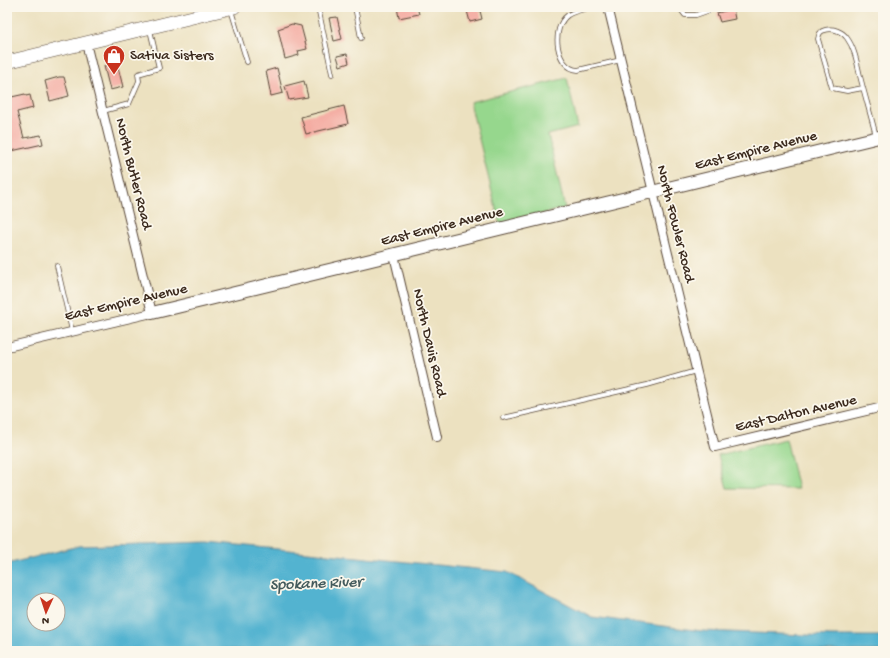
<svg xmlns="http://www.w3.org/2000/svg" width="890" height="658" font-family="'Gochi Hand',sans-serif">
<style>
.green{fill:#96d78d;stroke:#688056}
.water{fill:#52b3d0;stroke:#466e77;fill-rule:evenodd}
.building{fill:#f4aca2}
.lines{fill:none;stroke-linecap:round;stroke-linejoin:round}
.lane-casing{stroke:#564536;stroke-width:5.5}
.street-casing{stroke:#564536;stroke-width:10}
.secondary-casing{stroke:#564536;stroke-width:14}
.primary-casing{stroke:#564536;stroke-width:14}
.lane{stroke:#fff;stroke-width:4}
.street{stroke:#fff;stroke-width:8}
.secondary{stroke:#fff;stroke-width:12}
.primary{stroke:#fff;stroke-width:13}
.labels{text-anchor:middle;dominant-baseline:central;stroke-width:3.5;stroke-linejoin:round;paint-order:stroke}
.poi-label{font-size:15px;fill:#3b2a1e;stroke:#fbf7ec;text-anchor:start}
.street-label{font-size:15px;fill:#3b2a1e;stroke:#fbf7ec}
.water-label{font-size:16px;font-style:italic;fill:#435a5c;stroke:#fbf7ec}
</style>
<rect width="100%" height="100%" fill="#fbf7ec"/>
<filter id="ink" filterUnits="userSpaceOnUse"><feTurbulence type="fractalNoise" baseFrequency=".025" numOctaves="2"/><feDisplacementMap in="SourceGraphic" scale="8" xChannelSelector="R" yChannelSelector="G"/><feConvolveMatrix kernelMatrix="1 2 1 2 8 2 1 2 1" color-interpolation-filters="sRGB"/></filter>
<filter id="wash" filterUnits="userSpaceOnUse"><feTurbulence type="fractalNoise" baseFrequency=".012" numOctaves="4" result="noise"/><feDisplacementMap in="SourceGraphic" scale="16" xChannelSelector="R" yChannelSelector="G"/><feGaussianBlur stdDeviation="0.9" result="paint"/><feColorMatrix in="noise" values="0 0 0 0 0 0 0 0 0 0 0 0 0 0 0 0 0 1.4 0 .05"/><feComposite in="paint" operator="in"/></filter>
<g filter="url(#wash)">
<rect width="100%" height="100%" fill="#ece1c0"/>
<path class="green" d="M567 78 578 127 548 135 565 208 500 225 470 102Z
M786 439 798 489 727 488 718 455Z"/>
<path class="water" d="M208 542 507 572 592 617 702 631 832 636H883V651H262L223 649 209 651H7V564L79 546ZM34 600H58V624H34Z"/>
<g id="blocks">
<path class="building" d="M397 7H417L419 14 399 18Z
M466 7H479L482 19 470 22Z
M733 9 735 19 720 22 717 13Z
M337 17 342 39 334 41 329 18Z
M292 24 301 26 307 49 298 51 299 55 285 59 278 29Z
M347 54 349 63 340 66 337 56Z
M117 63 123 87 110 90 104 66Z
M277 68 283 93 271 96 266 71Z
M59 77H64L69 96 50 101 45 81Z
M304 81 308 97 289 100 285 86Z
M25 94 26 96 30 95 33 108 17 112 24 138 41 135 43 144 7 152V98Z
M344 106 348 124 306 134 301 117Z"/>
</g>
</g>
<g filter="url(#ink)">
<use href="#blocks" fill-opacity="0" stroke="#564536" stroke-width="1"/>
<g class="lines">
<g class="lane-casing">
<path id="lane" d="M318 7 332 74
M355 7 361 38
M592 7C585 9 574 11 568 15 550 28 556 69 578 70L621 60
M679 7 685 15H696L710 10 711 7
M231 10 247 62
M863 88 847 91 832 88 818 39C819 34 820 31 825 30 833 28 842 31 847 38 855 49 857 63 860 76 865 96 871 116 876 136
M103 111 129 104 139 81 138 74 159 68 150 30
M57 266 72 331
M503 418 647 385 696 371"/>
</g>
<g class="street-casing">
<path id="street" d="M608 7 715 447 883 407
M394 255 437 437
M7 347 152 313 86 43"/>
</g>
<g class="secondary-casing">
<path id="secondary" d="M152 313 883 136"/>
</g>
<g class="primary-casing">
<path id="primary" d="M7 62 234 7"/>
</g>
<use href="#lane" class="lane"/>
<use href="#street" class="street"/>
<use href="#secondary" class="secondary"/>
<use href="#primary" class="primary"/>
</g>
</g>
<defs>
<g id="shop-pin" transform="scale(1.15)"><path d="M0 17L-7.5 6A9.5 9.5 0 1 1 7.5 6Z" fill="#c8321e" stroke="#fbf7ec"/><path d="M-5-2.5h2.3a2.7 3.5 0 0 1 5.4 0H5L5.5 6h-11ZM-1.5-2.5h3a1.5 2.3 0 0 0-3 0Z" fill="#fff"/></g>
</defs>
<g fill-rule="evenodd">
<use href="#shop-pin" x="114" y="56"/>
</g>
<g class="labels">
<g class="poi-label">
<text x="130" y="56">Sativa Sisters</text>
</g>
<g class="street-label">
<text transform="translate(756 151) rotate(-14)">East Empire Avenue</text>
<text transform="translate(133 174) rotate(76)">North Butler Road</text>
<text transform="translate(675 224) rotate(76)">North Fowler Road</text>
<text transform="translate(442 227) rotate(-14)">East Empire Avenue</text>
<text transform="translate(126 303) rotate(-13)">East Empire Avenue</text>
<text transform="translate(429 343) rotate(77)">North Davis Road</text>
<text transform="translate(796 414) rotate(-13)">East Dalton Avenue</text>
</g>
<g class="water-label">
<text transform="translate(316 585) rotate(-2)">Spokane River</text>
</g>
</g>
<rect width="890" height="658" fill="none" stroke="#fbf7ec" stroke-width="24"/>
<g transform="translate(46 612) rotate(183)"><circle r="19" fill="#fbf7ec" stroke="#aea59a"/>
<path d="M0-3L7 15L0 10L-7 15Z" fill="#c8321e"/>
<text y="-6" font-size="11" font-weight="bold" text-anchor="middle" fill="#3b2a1e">N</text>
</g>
</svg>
